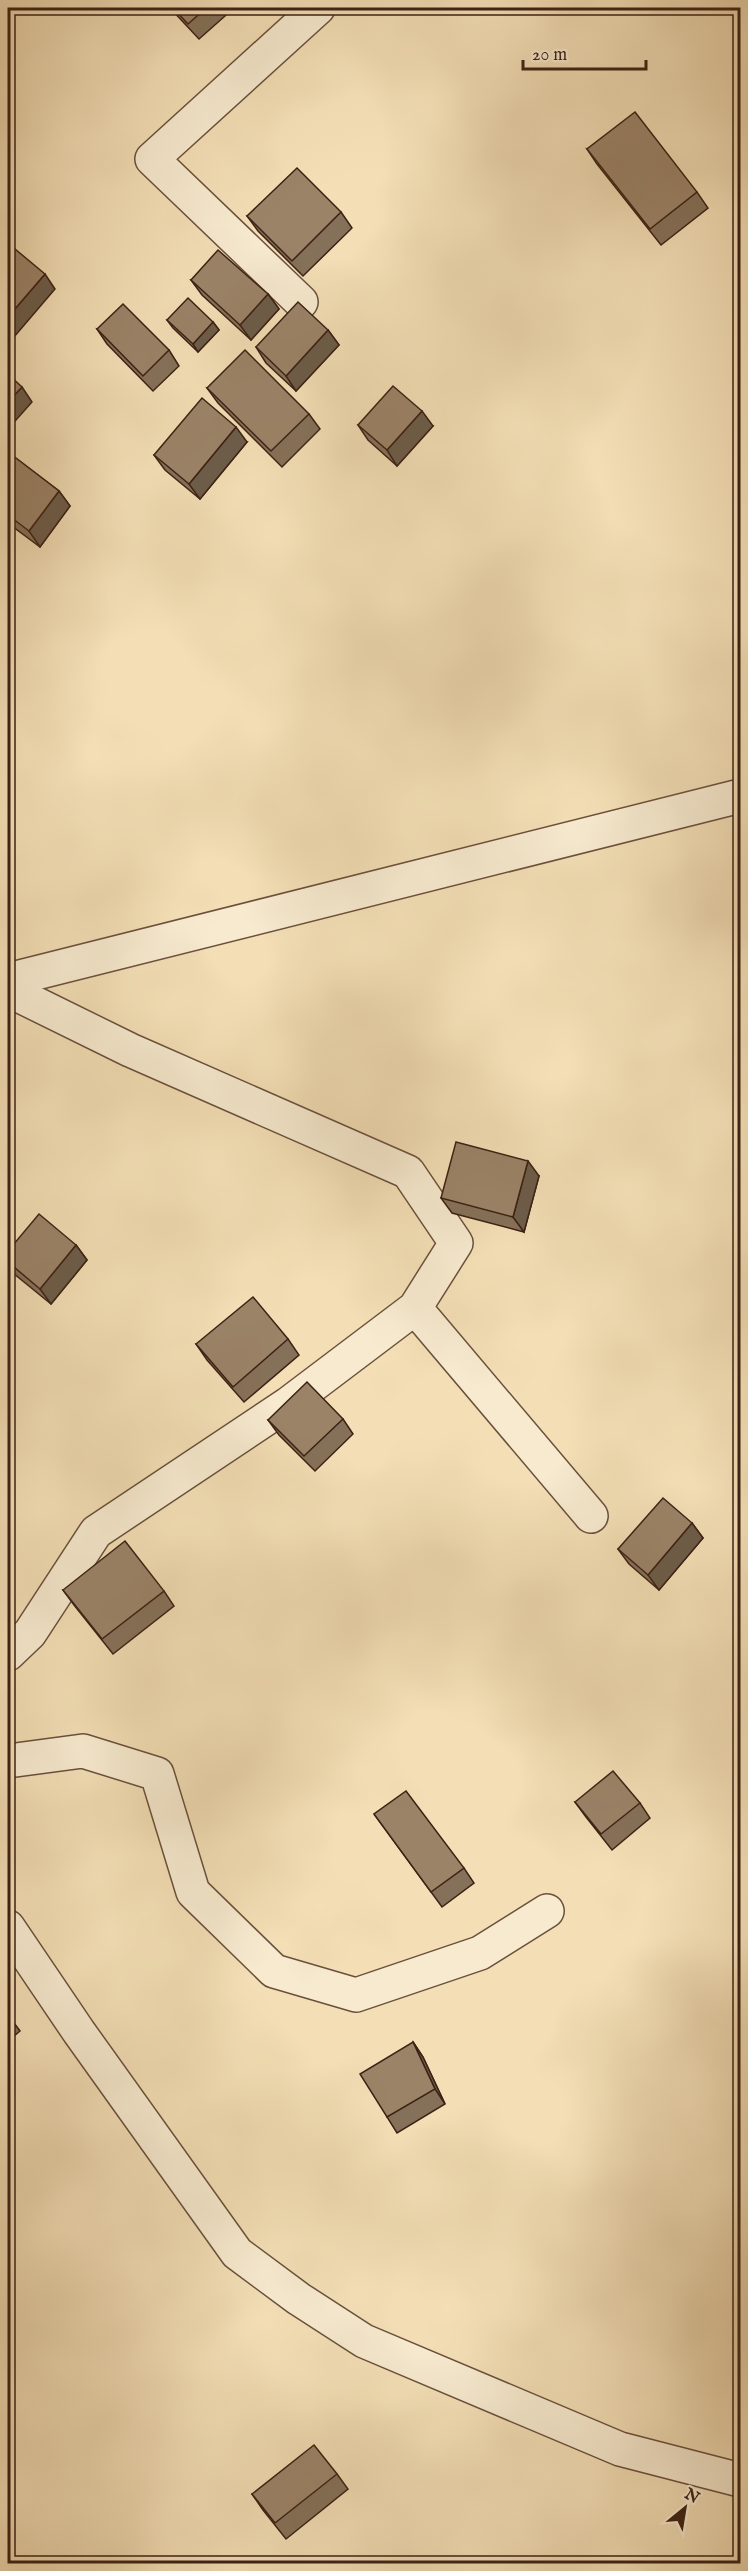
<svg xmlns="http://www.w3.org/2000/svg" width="748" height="2571" font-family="'IM FELL English',serif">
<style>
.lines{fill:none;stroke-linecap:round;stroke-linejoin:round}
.minor-casing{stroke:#6a503c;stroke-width:36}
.tertiary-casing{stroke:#6a503c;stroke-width:36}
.minor{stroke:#f7eacf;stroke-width:33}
.tertiary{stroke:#f7eacf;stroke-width:33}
.wall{fill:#857159;stroke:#3c2114;stroke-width:1.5}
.shaded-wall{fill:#6c5c49;stroke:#3c2114;stroke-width:1.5}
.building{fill:#9b8368;stroke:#3c2114;stroke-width:1.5}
</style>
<rect width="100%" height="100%" fill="#f3deb5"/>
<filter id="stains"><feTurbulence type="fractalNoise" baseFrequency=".00333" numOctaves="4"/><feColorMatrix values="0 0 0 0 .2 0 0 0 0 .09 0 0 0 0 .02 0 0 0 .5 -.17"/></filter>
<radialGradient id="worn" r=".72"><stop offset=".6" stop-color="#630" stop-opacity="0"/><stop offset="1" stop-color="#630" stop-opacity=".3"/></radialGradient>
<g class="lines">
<g class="minor-casing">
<path id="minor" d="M301 302 152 159 318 8
M8 990 130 1050 408 1172 456 1243 415 1308 288 1404 96 1532 30 1633 8 1654
M415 1308 591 1516
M8 1761 83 1751 157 1774 193 1892 274 1971 356 1995 480 1953 547 1911
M8 1927 79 2032 237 2253 299 2299 364 2341 620 2449 740 2480"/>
</g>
<g class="tertiary-casing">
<path id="tertiary" d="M8 980 740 796"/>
</g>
<use href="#minor" class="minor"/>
<use href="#tertiary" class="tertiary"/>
</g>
<path class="wall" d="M170 8H234L199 39Z
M254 8H266L260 13Z
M587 149 697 192 708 208 661 245 597 164Z
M341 212 352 228 303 276 258 231 247 216Z
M191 280 268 294 279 309 251 340 202 295Z
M167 320 213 322 219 330 198 352 173 328Z
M97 329 169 350 179 366 153 391 107 344Z
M328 330 339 345 296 391 266 363 256 347Z
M207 388 309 414 320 429 282 467 218 403Z
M358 425 433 426 397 466 368 440Z
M247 442 200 499 165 470 154 455Z
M8 452 59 491 70 506 40 547 8 523Z
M539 1176 524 1232 452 1213 441 1198Z
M76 1245 87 1260 51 1304 13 1273 8 1265V1251Z
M288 1339 299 1355 244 1402 207 1360 196 1344Z
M343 1419 353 1434 315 1471 279 1435 268 1420Z
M692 1523 703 1538 659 1590 629 1564 618 1549Z
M8 1564 14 1574 8 1579Z
M63 1590 164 1591 174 1606 113 1654 74 1605Z
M575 1802 640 1803 650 1818 612 1850 586 1817Z
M374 1814 464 1868 474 1883 442 1907Z
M8 2015 20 2031 8 2041Z
M413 2042 423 2057 445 2104 397 2133 387 2117Z
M337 2474 348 2489 286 2539 263 2510 252 2494Z"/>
<path class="shaded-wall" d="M45 274 55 289 8 344V317Z
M268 294 279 309 251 340 240 325Z
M213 322 219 330 198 352 193 344Z
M328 330 339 345 296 391 286 376Z
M22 387 32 402 8 429V402Z
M422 411 433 426 397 466 387 450Z
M236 427 247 442 200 499 189 484Z
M59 491 70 506 40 547 29 531Z
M528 1161 539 1176 524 1232 513 1217Z
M76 1245 87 1260 51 1304 40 1289Z
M692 1523 703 1538 659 1590 648 1575Z
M413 2042 423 2057 445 2104 435 2089Z"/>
<path class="building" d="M173 8H206L188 24Z
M635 112 697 192 650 229 587 149Z
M297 168 341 212 292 261 247 216Z
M9 244 45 274 8 317V246Z
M218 250 268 294 240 325 191 280Z
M188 298 213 322 193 344 167 320Z
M298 302 328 330 286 376 256 347Z
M123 304 169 350 143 376 97 329Z
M245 350 309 414 271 451 207 388Z
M8 374 22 387 8 402Z
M393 386 422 411 387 450 358 425Z
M202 398 236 427 189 484 154 455Z
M8 452 59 491 29 531 8 515Z
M456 1142 528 1161 513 1217 441 1198Z
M39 1214 76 1245 40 1289 8 1262V1251Z
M253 1297 288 1339 233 1387 196 1344Z
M307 1382 343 1419 304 1456 268 1420Z
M663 1498 692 1523 648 1575 618 1549Z
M125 1541 164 1591 102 1639 63 1590Z
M613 1771 640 1803 601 1834 575 1802Z
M406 1791 464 1868 431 1892 374 1814Z
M413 2042 435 2089 387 2117 360 2074Z
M314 2445 337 2474 275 2523 252 2494Z"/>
<rect width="748" height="2571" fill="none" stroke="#f3deb5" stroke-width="30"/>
<rect x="9" y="9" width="730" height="2553" fill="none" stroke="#3c2114" stroke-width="3"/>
<rect x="15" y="15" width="718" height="2541" fill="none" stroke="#3c2114" stroke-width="1.5"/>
<g transform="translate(685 2508) rotate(30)" stroke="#f7eacf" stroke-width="4.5" paint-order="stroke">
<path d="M0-4.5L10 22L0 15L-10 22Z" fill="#3c2114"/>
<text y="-9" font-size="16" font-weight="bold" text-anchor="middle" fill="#3c2114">N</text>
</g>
<path d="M523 60v9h123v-9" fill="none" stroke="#3c2114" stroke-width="3"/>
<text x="532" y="60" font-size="18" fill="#3c2114" stroke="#f7eacf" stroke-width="4.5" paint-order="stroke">20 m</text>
<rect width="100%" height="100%" filter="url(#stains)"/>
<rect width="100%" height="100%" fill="url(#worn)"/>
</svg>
